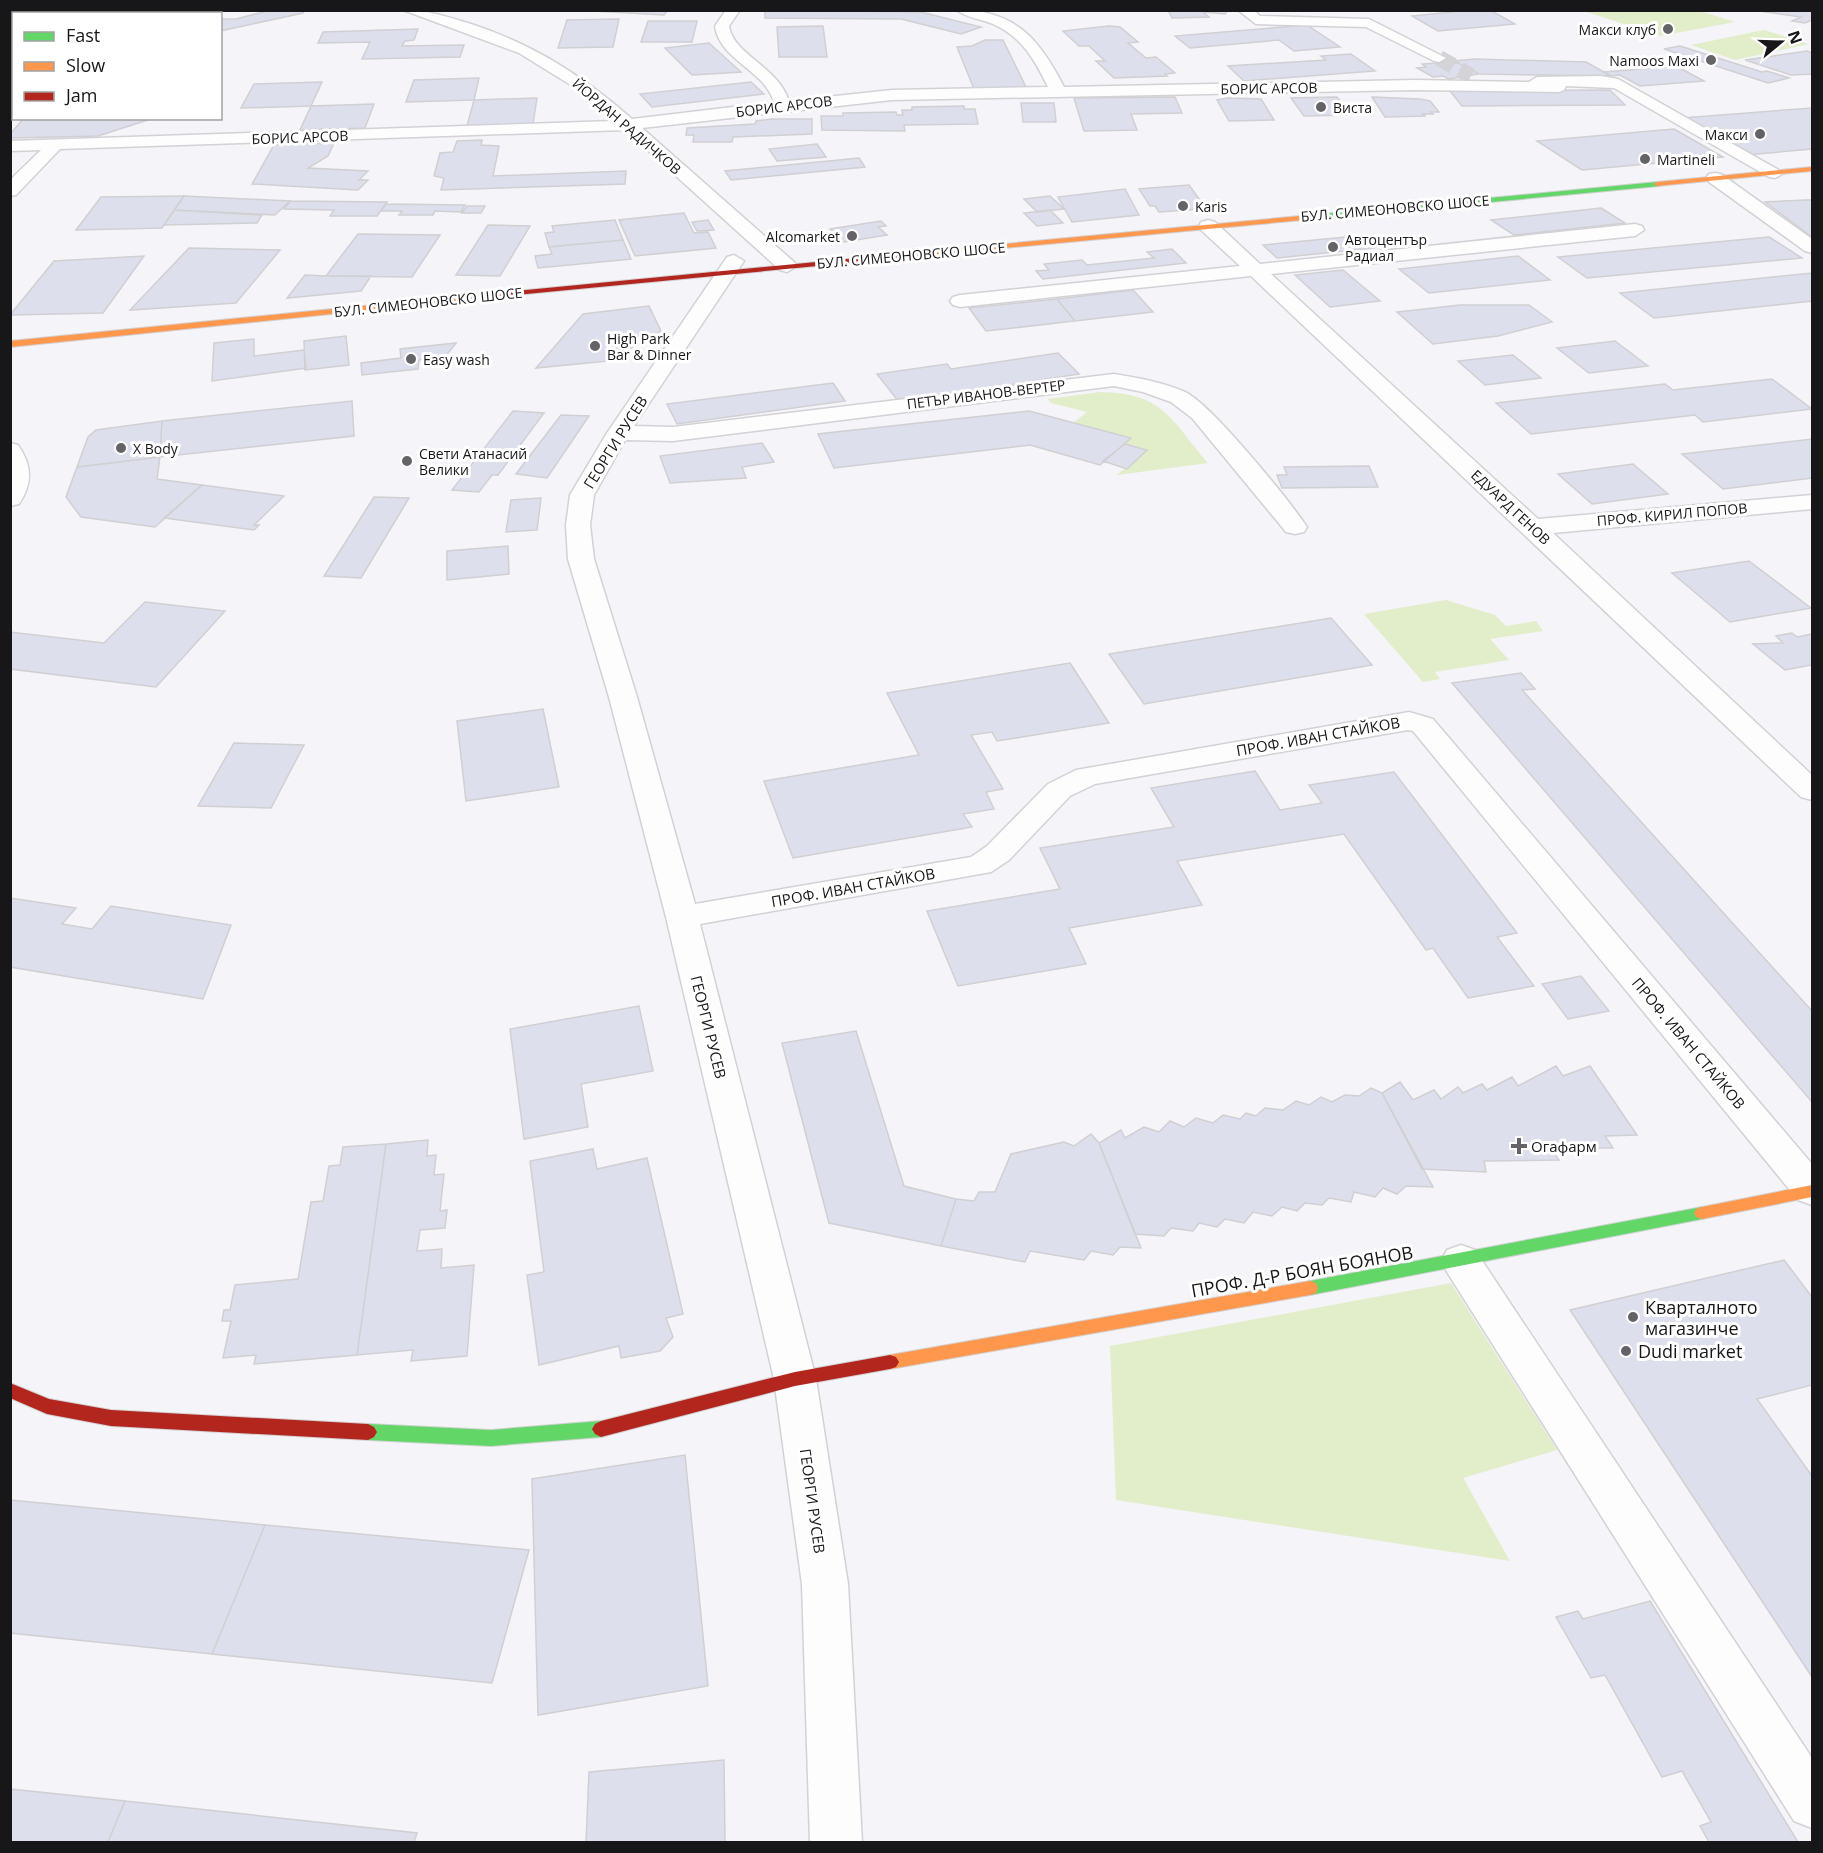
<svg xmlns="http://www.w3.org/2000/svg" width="1823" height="1853" font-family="'Open Sans',sans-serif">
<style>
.green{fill:#e2edca}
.building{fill:#dddfec;stroke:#d0d0d3;stroke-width:1.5}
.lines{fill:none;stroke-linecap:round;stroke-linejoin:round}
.street-tunnel{stroke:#d3d3d8;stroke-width:16;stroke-dasharray:16 8;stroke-linecap:butt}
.street-casing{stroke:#d2d2d6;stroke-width:3}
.fast-casing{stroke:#d2d2d6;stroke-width:2}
.slow-casing{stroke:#d2d2d6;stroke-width:2}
.jam-casing{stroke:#d2d2d6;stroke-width:2}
.street{fill:#fdfdfe;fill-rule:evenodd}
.fast{fill:#63d668;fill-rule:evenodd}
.slow{fill:#ff974d;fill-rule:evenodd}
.jam{fill:#b3261e;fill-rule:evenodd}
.poi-dot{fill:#646468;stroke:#fff;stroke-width:2}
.labels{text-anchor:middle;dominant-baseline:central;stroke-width:6;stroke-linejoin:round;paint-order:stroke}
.far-poi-label{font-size:14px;fill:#17171a;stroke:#fff;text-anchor:start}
.far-street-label{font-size:14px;fill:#17171a;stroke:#fff}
.street-label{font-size:15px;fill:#17171a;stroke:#fff}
.poi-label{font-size:15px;fill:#17171a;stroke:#fff;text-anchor:start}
.near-street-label{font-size:18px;fill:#17171a;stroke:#fff}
.near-poi-label{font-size:18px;fill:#17171a;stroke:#fff;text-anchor:start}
</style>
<rect width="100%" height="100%" fill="#f4f4f9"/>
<path class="green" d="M1584 11H1700L1735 22 1660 36Z
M1764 30 1809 44 1735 60 1691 45Z
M1100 392C1164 393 1170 419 1208 463L1117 475 1147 450 1125 444 1130 438 1073 423 1087 412 1051 403 1048 399Z
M1446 600 1495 615 1506 626 1536 621 1543 631 1490 639 1509 660 1435 672 1440 679 1423 682 1364 614Z
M1451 1283 1557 1450 1463 1478 1510 1561 1116 1500 1110 1346Z"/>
<path class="building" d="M271 10H304L303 13 220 31V19H236Z
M575 10H668L664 15Z
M765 10 921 12 981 27 961 34 901 19 765 18Z
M1168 10H1228L1225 14 1203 12 1209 17 1172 18Z
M1449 10H1490L1515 24 1438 31 1412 16 1452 12Z
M1752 10H1812V20L1805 23 1792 21 1801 17Z
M619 19 613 47 558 48 567 20Z
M648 21H697L692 42H641Z
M1307 25 1340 47 1294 51 1279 40 1190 48 1175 36Z
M823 26 827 57H779L777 27Z
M1109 26 1120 27 1138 42 1128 43 1146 58 1156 57 1175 73 1165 74 1167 76 1114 78 1096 61H1105L1089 46H1079L1063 31Z
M418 29 414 40 405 41 402 46 464 45 460 57 362 59 370 42 318 43 323 32Z
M985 40H1003L1026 87 974 89 957 47 972 46Z
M709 43 741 72 692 75 665 48Z
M1680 46 1762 72 1767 71 1789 78 1768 83 1664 49Z
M1807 51 1812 53V74L1791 75 1745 60Z
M1351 54 1375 71 1244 81 1228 66 1326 60 1321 56Z
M1474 59 1586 62 1611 76 1479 74 1454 61Z
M1438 63H1458L1479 74 1449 79 1443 76 1433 77 1417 68 1426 67 1422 64Z
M1676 66 1704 81 1640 86 1620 75 1611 76 1604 72Z
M479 78 474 100 406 102 414 80Z
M322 82 311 106 241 108 254 84Z
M751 82 764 94 652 107 640 94Z
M1610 90 1625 105 1462 106 1450 91Z
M1175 97 1182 113 1131 114 1137 130 1084 131 1074 98Z
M1337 97 1351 115 1304 116 1291 98Z
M1372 97 1420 99 1430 101 1439 112H1431L1433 114H1423L1425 116 1385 117Z
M537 98 533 124 467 126 474 100Z
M1227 98 1261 99 1274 120 1229 121 1217 100Z
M1021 103H1054L1056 122H1023Z
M374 104 365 128 300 130 311 106Z
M964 106V109H975L978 124 904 125 905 131 822 130 821 116H843V113L896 112 897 115H903L902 110H912V107Z
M1812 108V149L1746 155 1681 118Z
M24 118H154L98 136 10 138V134Z
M772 119H812V134L733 137 732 142H693L694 135H686L687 128 755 124 756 121Z
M1674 129 1723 157 1582 170 1537 141Z
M482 140 481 145 499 146 493 176 626 171 625 184 441 190 444 178 434 176 440 153 453 152 457 141Z
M334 143 328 156 308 168 368 171 359 180H368L358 190 252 184 274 145Z
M817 144 826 157 777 161 769 149Z
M859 158 865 167 731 180 725 171Z
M1189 185 1202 203H1196L1201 209 1159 212 1155 206H1150L1139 189Z
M1125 189 1139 215 1072 222 1058 197Z
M184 196 162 228 76 230 101 197Z
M184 196 290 201 275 215 174 210Z
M1050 196 1064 209 1037 212 1024 199Z
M1806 200H1812V237L1765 202Z
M290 201 387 202 377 216H330L334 210 284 209Z
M386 204 465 205 461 212 435 211 433 215H399L402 211H381Z
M467 206H485L481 213H462Z
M1601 208 1625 223 1514 235 1491 220Z
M174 210 262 215 257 223 164 225Z
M1050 210 1063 223 1037 226 1024 213Z
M684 213 694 233 708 232 716 248 635 256 619 220Z
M615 220 623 240 549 247 545 233 554 232 552 226Z
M708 220 714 230 697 231 692 222Z
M881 221 886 226 878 227 887 235 844 242 830 229Z
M488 225 530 226 500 276 456 275Z
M358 234 440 235 412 277 326 276Z
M1367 235 1383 247 1277 258 1263 245Z
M1769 237 1802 258 1587 278 1558 257Z
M623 240 631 259 538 268 535 256 552 254 549 247Z
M189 248 280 250 236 303 130 310Z
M1172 249 1186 263 1043 279 1036 271 1049 270 1044 264 1082 260 1087 265 1154 258 1147 252Z
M144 256 103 313 10 315 54 261Z
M1518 256 1550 280 1429 293 1399 269Z
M1343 270 1380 301 1330 307 1295 275Z
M1812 273V301L1654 318 1620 293Z
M305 275 326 276H371L361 291 287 298Z
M1133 290 1153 312 1075 321 1057 299Z
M1057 299 1075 321 986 331 969 308Z
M1460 305H1529L1552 322 1498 336 1433 344 1397 312Z
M649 306 661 331 608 361 536 368 583 314Z
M346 336 349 365 305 370 304 341Z
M254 339V356L304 350 306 368 212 381 214 343Z
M1615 341 1648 366 1589 373 1557 348Z
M456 343 445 357 419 360 418 369 362 375 361 363 401 358 400 349Z
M1058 353 1079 374 899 402 877 374 947 364 951 369Z
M1513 355 1541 378 1485 385 1458 361Z
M1772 379 1812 409 1703 422 1695 415 1531 434 1496 403 1665 384 1673 390Z
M833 383 845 401 677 424 667 404Z
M352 401 354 436 160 457 162 421Z
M513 411 544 413 498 475H492L479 492 452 490Z
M1029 411 1131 438 1100 465 1030 445 834 468 818 434Z
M561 415 589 416 547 478 516 474Z
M162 421 160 457 77 467 88 437 96 430Z
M1812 439V478L1723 489 1682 454Z
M762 443 774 462 742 467 746 478 670 483 660 456Z
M1125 444 1147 450 1127 469 1103 461Z
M160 457 157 479 202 485 155 527 81 517 66 497 77 467Z
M1633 464 1668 494 1592 504 1558 474Z
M1369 466 1378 487 1282 488 1277 475H1287L1284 467Z
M202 485 284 496 254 525H259L254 530 164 518Z
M374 497 409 498 361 578 324 576Z
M541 498 537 530 506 532 511 500Z
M508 546 509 574 447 580V551Z
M1749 561 1811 608 1730 622 1672 573Z
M145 602 225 611 156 687 10 669V632L104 643Z
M1331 618 1372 665 1144 704 1109 654Z
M1792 633 1797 637 1812 634V665L1785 670 1753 644 1783 643 1776 636Z
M1070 663 1109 723 997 741 992 732 971 735 1003 789 986 792 994 809 963 814 972 827 793 858 764 781 919 755 887 693Z
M1521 673 1535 689 1522 690 1812 1011V1102L1452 683Z
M543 709 559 787 466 801 457 721Z
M234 743 304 745 271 808 198 806Z
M1255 771 1280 810 1322 803 1309 785 1394 772 1517 933 1497 937 1534 986 1468 998 1433 948 1426 950 1344 834 1177 861 1202 905 1069 928 1086 964 958 986 927 911 1060 889 1040 848 1174 827 1151 788Z
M10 898 76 908 62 924 92 929 111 906 231 925 203 999 10 967Z
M1581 976 1609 1011 1568 1019 1542 984Z
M639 1006 653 1071 581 1084 588 1127 524 1139 510 1029Z
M856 1031 904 1186 956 1199 941 1246 829 1223 782 1043Z
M1556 1066 1563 1076 1590 1066 1637 1135 1605 1136 1613 1148H1550L1559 1160 1484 1161 1486 1172 1422 1169 1382 1093 1400 1082 1413 1100 1434 1090 1441 1099 1458 1087 1463 1093 1482 1084 1487 1090 1512 1077 1518 1086Z
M1371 1088 1382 1093 1433 1187 1406 1186 1397 1194 1383 1188 1375 1197 1354 1192 1351 1202 1329 1198 1322 1205 1305 1203 1297 1211 1282 1207 1272 1216 1253 1212 1244 1223 1225 1219 1217 1227 1199 1223 1193 1231 1171 1228 1164 1236 1135 1234 1099 1143 1121 1130 1125 1138 1144 1127 1159 1132 1170 1121 1184 1127 1196 1118 1213 1123 1223 1115 1240 1119 1246 1113 1256 1116 1265 1108 1283 1110 1296 1101 1309 1105 1321 1097 1332 1102 1345 1095 1359 1096Z
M1091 1134 1099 1143 1141 1248 1120 1247 1113 1255 1091 1251 1084 1260 1030 1251 1025 1262 941 1246 956 1199 974 1201 979 1192H995L1011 1154 1064 1142 1074 1146Z
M428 1140 427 1156 436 1155 434 1175 444 1174 440 1211 447 1210 445 1228 420 1230 417 1251 442 1249 441 1268 474 1265 467 1356 411 1361 413 1350 357 1355 386 1144Z
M386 1144 357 1355 254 1364 256 1355 223 1358 231 1321H222L224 1310H230L235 1285 298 1279 311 1202 323 1201 329 1166 340 1165 343 1147Z
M593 1149 597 1169 647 1158 683 1314 666 1318 673 1337 660 1351 621 1358 619 1346 539 1365 527 1275 544 1272 530 1161Z
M1784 1260 1812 1297V1385L1757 1399 1812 1476V1677L1570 1310Z
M685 1455 708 1686 538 1715 532 1479Z
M10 1500 265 1525 212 1654 10 1633Z
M265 1525 529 1550 492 1683 212 1654Z
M1650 1601 1798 1842H1709L1700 1826 1711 1822 1682 1771 1662 1777 1605 1675 1591 1678 1556 1617 1578 1611 1583 1619Z
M724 1760 725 1842H586L589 1772Z
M10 1789 125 1801 108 1842H10Z
M125 1801 417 1833 414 1842H108Z"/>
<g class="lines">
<path class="street-tunnel" d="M1439 58 1471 76"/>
<g class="street-casing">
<path id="street" d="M120 10H137L134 14H117Z
M403 10C428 10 448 17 471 24 533 44 583 76 632 119L774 102C764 69 720 61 715 26L726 10H740L729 26C734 56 777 65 789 101L892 90 1048 87C1035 60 1022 37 993 24 982 19 966 18 957 10 1015 10 1039 38 1064 87L1415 80 1529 82 1537 77 1601 76 1618 79 1784 173 1775 178 1769 177 1614 88 1566 86 1564 90 1559 92 1415 90 892 100 642 128 794 262 797 266 787 272 780 270 625 130 60 149 16 195 10 196V180L41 150 10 151V141L614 121 574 87 519 53Z
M1238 10H1254L1260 16 1369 19 1446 58 1439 62 1434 61 1366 27 1256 24Z
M14 97V108L10 109V98Z
M1715 173 1721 174 1812 239V253L1805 251 1709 182 1706 178 1709 174Z
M1208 220 1215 222 1260 264 1635 224 1642 226 1644 230 1635 236 1271 274 1538 519 1812 495V509L1553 533 1812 775V800L1801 797 1251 276 960 307 953 305 950 301 953 297 960 295 1240 266 1201 230 1199 226 1201 222Z
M734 255 744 261 634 426 673 427 1114 374C1138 378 1162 382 1185 392 1210 403 1289 500 1307 527L1304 532 1295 534 1286 532 1192 418 1171 402 1143 392 1114 386 673 441 625 440 594 495 590 525 594 559 637 697 695 904 971 857 987 846 1048 784 1076 770 1409 712 1433 719 1812 1164V1205L1798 1200 1413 731 1408 730 1095 784 1070 796 1009 860 991 872 700 924 816 1379 848 1584 862 1842H810L802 1584 774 1379 666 917 609 697 568 559 566 525 570 495 607 433 727 257Z
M10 443 18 445C32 465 33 483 19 504L10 506Z
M1461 1245 1475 1250 1812 1758V1828L1794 1821 1447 1272 1441 1261 1447 1250Z"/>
</g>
<g class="fast-casing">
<path id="fast" d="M1657 182H1660V186L1300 220 1296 218 1300 216Z
M1702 1207 1708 1209 1710 1213 1708 1217 1702 1219 1310 1295 1304 1293 1302 1288 1304 1283 1310 1281Z
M601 1421 607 1424 610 1429 607 1434 601 1437 491 1446 368 1440 362 1437 359 1432 362 1427 368 1424 491 1430Z"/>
</g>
<g class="slow-casing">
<path id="slow" d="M1812 167V171L1657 186 1653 184 1657 182Z
M1300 216H1303V220L909 257 905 255 909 253Z
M484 294 488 296 487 298 10 347V341Z
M1812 1185V1197L1702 1219 1696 1217 1694 1213 1696 1209 1702 1207Z
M1310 1281 1316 1283 1318 1288 1316 1293 1310 1295 890 1369 884 1367 881 1362 884 1357 890 1355Z"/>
</g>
<g class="jam-casing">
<path id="jam" d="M909 253H912V257L484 298 480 296 484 294Z
M890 1355 896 1357 899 1362 896 1367 890 1369 795 1386 601 1437 595 1434 592 1429 595 1424 601 1421 795 1372Z
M10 1383 49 1399 111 1410 368 1424 374 1427 377 1432 374 1437 368 1440 111 1426 47 1414 10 1398Z"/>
</g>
<use href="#street" class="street"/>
<use href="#fast" class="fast"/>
<use href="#slow" class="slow"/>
<use href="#jam" class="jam"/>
</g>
<g class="poi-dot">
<circle cx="1668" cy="29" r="6"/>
<circle cx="1711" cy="60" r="6"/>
<circle cx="1321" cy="107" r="6"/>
<circle cx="1760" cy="134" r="6"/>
<circle cx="1645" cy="159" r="6"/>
<circle cx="1183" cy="206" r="6"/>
<circle cx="852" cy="236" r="6"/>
<circle cx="1333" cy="247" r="6"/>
<circle cx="595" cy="346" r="6"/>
<circle cx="411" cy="359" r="6"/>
<circle cx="121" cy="448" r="6"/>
<circle cx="407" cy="461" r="6"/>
<path d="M1516 1137h6v6h6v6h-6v6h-6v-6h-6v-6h6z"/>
<circle cx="1633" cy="1317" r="6"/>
<circle cx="1626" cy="1351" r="6"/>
</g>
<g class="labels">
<g class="far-poi-label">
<text x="1656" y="29" text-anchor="end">Макси клуб</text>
<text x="1699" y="60" text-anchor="end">Namoos Maxi</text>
<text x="1333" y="107">Виста</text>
<text x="1748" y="134" text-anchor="end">Макси</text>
<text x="1657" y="159">Martineli</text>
<text x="1195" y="206">Karis</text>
<text x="840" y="236" text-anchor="end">Alcomarket</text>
<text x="1345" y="239">Автоцентър<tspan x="1345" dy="16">Радиал</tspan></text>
<text x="607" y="338">High Park<tspan x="607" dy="16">Bar &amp; Dinner</tspan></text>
<text x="423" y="359">Easy wash</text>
<text x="133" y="448">X Body</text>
<text x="419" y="453">Свети Атанасий<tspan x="419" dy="16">Велики</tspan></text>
</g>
<g class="far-street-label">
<text transform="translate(1269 88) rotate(-1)">БОРИС АРСОВ</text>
<text transform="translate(784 106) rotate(-7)">БОРИС АРСОВ</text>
<text transform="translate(627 126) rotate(41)">ЙОРДАН РАДИЧКОВ</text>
<text transform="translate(300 137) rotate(-2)">БОРИС АРСОВ</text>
<text transform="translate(1395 208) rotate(-5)">БУЛ. СИМЕОНОВСКО ШОСЕ</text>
<text transform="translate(911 255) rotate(-5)">БУЛ. СИМЕОНОВСКО ШОСЕ</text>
<text transform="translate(428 302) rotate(-6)">БУЛ. СИМЕОНОВСКО ШОСЕ</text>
<text transform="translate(986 394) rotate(-7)">ПЕТЪР ИВАНОВ-ВЕРТЕР</text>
<text transform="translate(1511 507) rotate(43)">ЕДУАРД ГЕНОВ</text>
<text transform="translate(1672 514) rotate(-5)">ПРОФ. КИРИЛ ПОПОВ</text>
</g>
<g class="street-label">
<text transform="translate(615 442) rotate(-58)">ГЕОРГИ РУСЕВ</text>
<text transform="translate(1318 736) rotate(-10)">ПРОФ. ИВАН СТАЙКОВ</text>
<text transform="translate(853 887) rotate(-10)">ПРОФ. ИВАН СТАЙКОВ</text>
<text transform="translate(709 1027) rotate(76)">ГЕОРГИ РУСЕВ</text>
<text transform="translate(1689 1043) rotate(50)">ПРОФ. ИВАН СТАЙКОВ</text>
<text transform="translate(813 1501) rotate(82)">ГЕОРГИ РУСЕВ</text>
</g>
<g class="poi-label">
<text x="1531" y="1146">Огафарм</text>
</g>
<g class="near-street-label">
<text transform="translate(1302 1271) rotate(-10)">ПРОФ. Д-Р БОЯН БОЯНОВ</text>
</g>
<g class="near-poi-label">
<text x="1645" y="1307">Кварталното<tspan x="1645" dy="21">магазинче</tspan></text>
<text x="1638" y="1351">Dudi market</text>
</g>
</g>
<rect width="1823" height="1853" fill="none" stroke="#17171a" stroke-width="24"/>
<rect x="12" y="12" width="210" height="108" fill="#ffffff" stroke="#a2a2a3" stroke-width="1.5"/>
<rect x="24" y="32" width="30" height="9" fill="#63d668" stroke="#a2a2a3" stroke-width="1.5"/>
<text x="66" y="42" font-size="18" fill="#17171a">Fast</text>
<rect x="24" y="62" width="30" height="9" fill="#ff974d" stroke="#a2a2a3" stroke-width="1.5"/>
<text x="66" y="72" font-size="18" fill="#17171a">Slow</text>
<rect x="24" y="92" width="30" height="9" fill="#b3261e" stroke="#a2a2a3" stroke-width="1.5"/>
<text x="66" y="102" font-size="18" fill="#17171a">Jam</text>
<g transform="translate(1781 42) rotate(71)" stroke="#ffffff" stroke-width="4.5" paint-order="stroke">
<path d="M0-4.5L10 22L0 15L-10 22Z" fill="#17171a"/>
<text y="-9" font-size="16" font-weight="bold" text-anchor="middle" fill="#17171a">N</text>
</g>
</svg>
